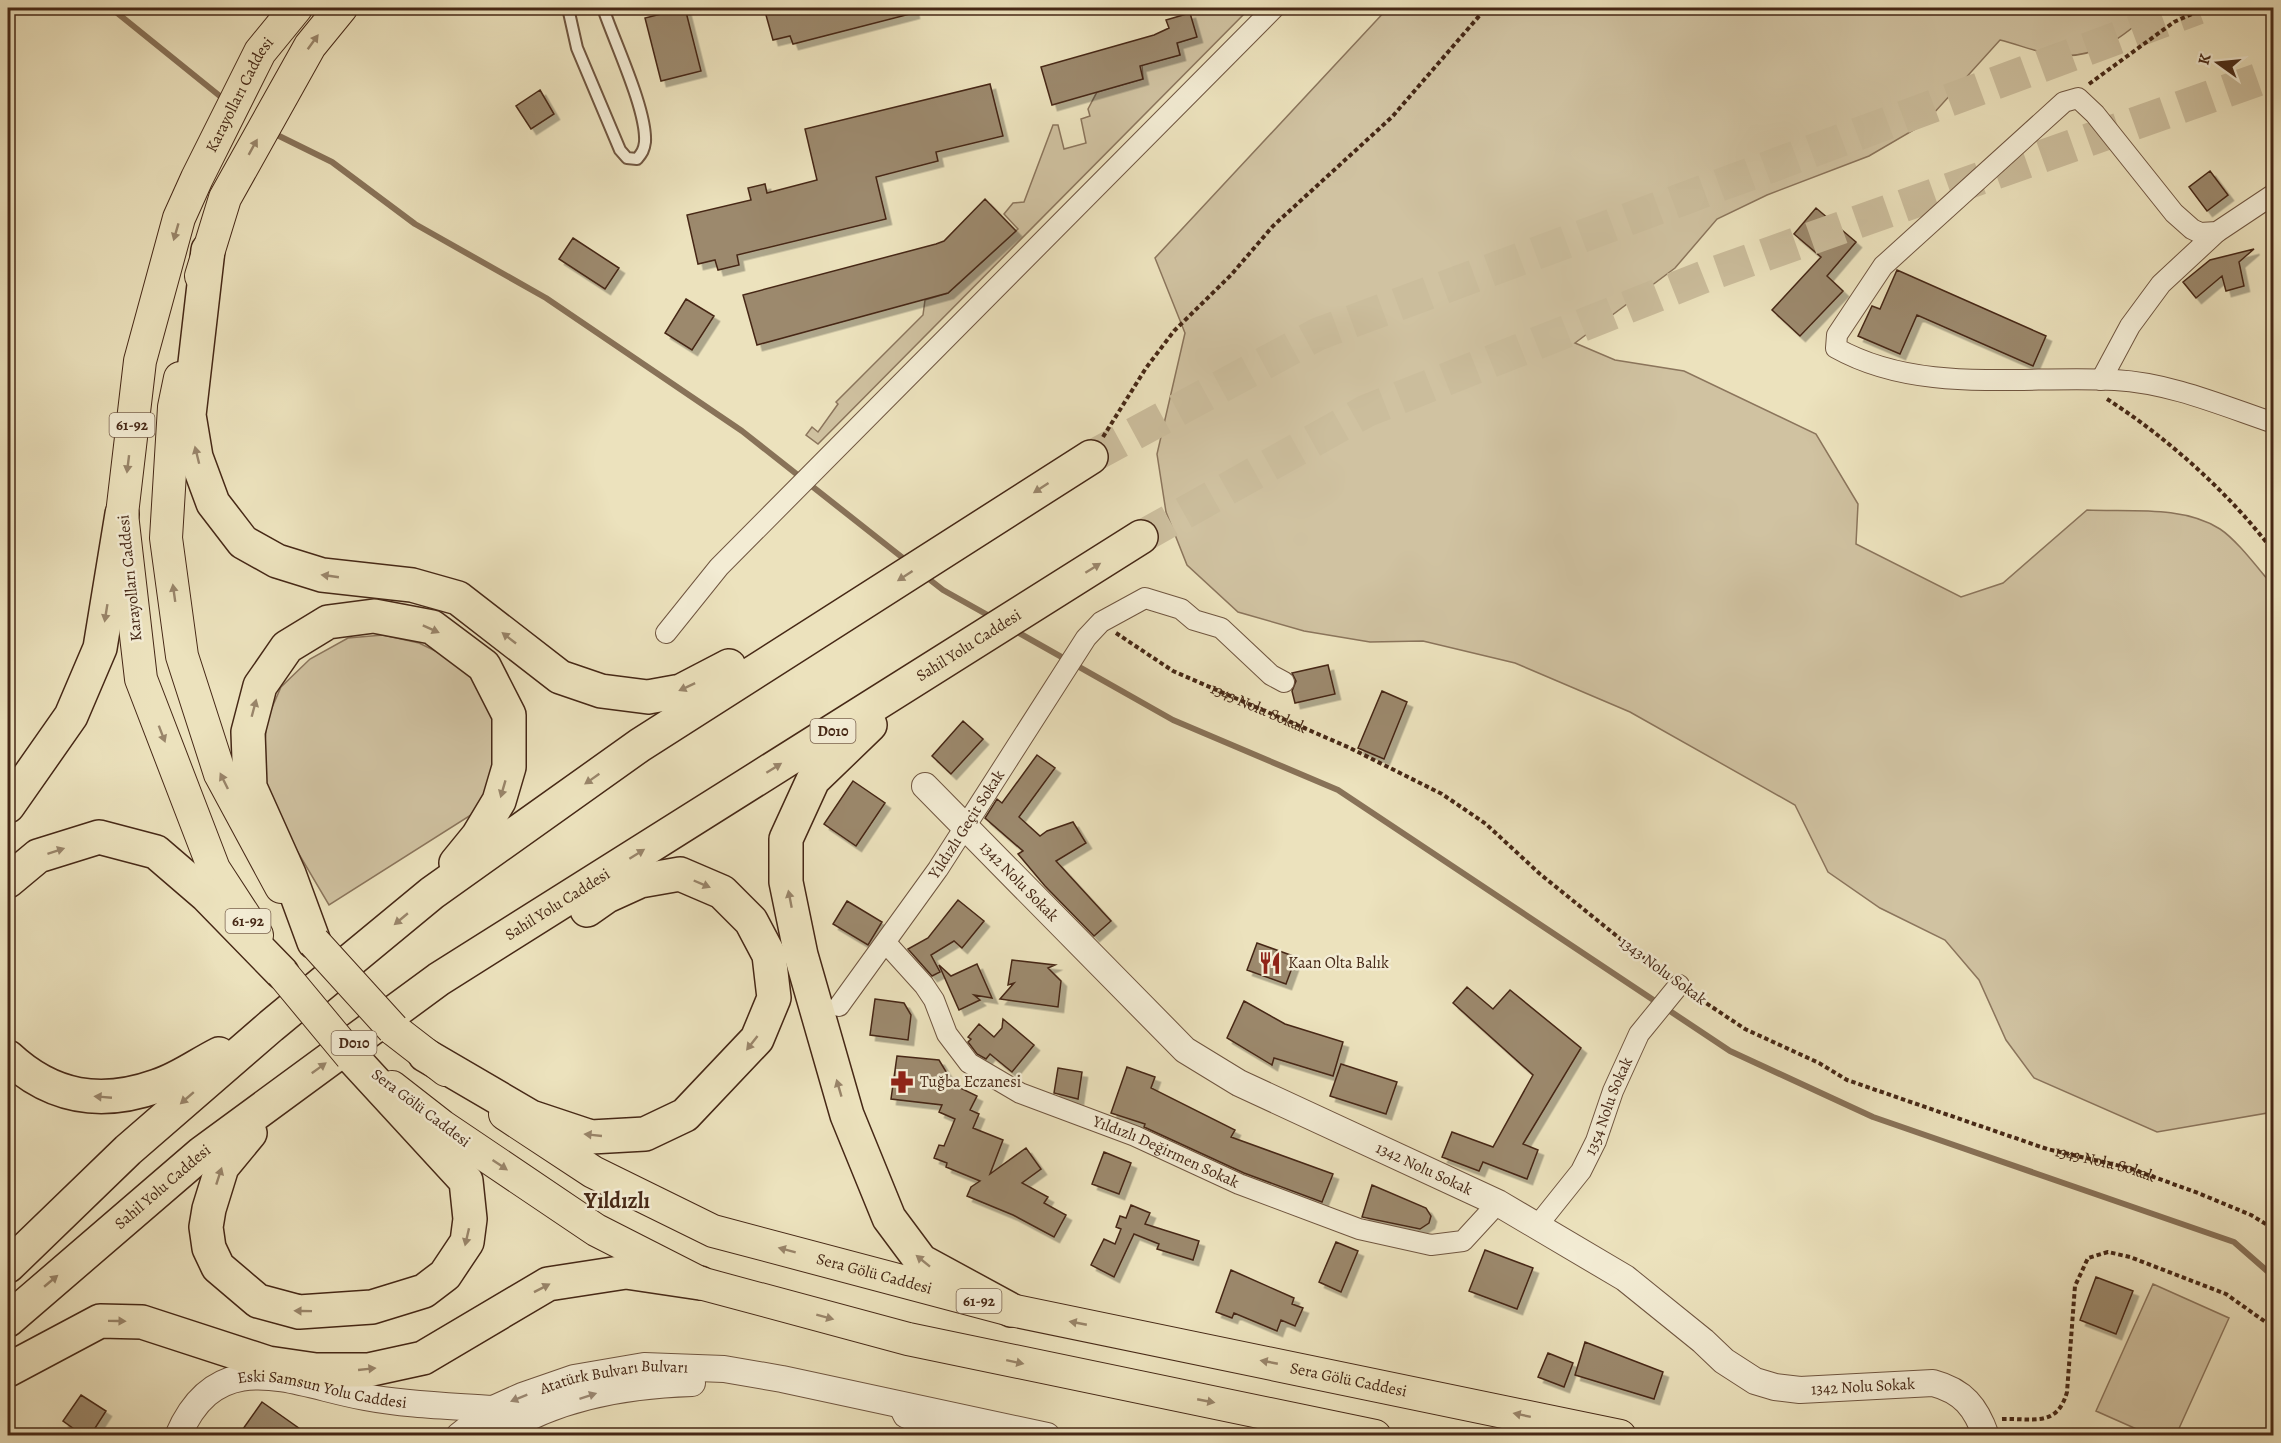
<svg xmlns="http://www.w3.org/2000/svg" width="2281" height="1443" font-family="Alegreya,serif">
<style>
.green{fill:#d0c2a1;stroke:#8b755c;stroke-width:1.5}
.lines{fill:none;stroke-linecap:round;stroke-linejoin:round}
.stream{stroke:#887258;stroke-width:6}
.building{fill:#9c896d;stroke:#462816;stroke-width:1.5;filter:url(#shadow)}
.trunk-tunnel{stroke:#cbbd9c;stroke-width:33;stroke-dasharray:33 16;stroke-linecap:butt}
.service-casing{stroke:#705640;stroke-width:14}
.minor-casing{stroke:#705640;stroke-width:22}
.tertiary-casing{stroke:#705640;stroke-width:28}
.primary-casing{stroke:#462816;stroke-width:34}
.trunk-casing{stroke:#462816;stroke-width:36}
.path{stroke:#462816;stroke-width:4;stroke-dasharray:4.5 3;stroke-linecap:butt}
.service{stroke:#f3ecd4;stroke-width:10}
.minor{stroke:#f3ecd4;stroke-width:20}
.tertiary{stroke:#f3ecd4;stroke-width:26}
.primary{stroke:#ece2bd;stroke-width:32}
.trunk{stroke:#ece2bd;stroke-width:33}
.primary-bridge-casing{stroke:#462816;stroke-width:34;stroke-linecap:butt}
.primary-bridge{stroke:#ece2bd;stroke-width:32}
.oneway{fill:#99856a}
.oneway2{fill:#9c8a75}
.labels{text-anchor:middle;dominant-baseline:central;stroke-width:5;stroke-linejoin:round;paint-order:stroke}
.shield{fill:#f3ecd4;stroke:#7a634f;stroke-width:1.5}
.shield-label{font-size:15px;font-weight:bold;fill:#462816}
.street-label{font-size:16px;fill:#462816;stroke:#f3ecd4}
.poi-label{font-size:16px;fill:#462816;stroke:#f3ecd4;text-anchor:start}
.district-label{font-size:22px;font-weight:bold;fill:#462816;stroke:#f3ecd4}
</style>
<defs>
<filter id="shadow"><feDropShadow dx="5.5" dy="5.5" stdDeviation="0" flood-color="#0004"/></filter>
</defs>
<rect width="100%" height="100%" fill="#ece2bd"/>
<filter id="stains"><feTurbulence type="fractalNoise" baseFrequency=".00333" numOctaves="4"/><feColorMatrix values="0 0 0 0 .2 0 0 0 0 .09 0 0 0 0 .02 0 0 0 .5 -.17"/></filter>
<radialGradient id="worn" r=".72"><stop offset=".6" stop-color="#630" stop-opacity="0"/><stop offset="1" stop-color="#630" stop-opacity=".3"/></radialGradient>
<path class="green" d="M1187 8H1250L818 444 806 435 812 427 818 432 838 404 836 402 923 315 925 300 948 293 1018 229 1004 214 1013 203 1024 202 1053 125H1058L1064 149 1086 143 1081 119 1090 116 1088 109 1097 92 1143 79 1142 65 1180 55 1177 43 1196 37Z
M1388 8H2155C2126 35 2093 63 2050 54 2033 51 2017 44 2000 40L1924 124 1869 156 1767 195 1717 219 1675 268 1575 343 1615 360 1684 371 1816 434 1858 504 1856 544 1961 597 2003 583 2087 510C2128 512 2183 505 2220 529 2238 541 2259 570 2274 587L2273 1112 2157 1132 2034 1078 2006 1040 1979 980 1945 940 1880 908 1828 872 1795 805 1630 712 1515 663 1423 641 1370 642 1304 631 1238 612 1187 565 1166 512 1157 454 1185 333 1155 258Z
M383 635 419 643 452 659 482 688 501 747 482 808 329 905 270 805 263 765 267 719 281 687 310 659 348 638Z
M2153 1284 2229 1318 2176 1435H2150L2096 1411Z"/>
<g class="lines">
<path class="stream" d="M111 8 226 101
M271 132 332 162 415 224 546 298 742 431 908 562
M925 576 943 590 993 618
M1012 629 1173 720 1338 790 1730 1051 1873 1117 2234 1242 2274 1277"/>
</g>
<path class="building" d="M685 8 701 71 661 81 645 18Z
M764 8H913L914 13 793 44 790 36 773 40Z
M1190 13 1197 37 1177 43 1180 55 1140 66 1143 79 1052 105 1041 67 1154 35 1169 28 1166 20Z
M990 84 1003 136 936 152 938 161 876 177 886 219 737 255 739 265 718 270 715 260 698 264 687 215 751 200 748 188 765 184 767 193 817 180 805 129Z
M540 90 554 114 531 129 516 106Z
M2210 171 2228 195 2207 211 2189 187Z
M985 199 1016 231 948 293 757 345 743 295 936 244 944 241Z
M1816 208 1856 242 1827 276 1843 291 1800 336 1772 310 1821 257 1794 234Z
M573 238 619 268 605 289 559 259Z
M2254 249 2239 262 2244 286 2226 291 2222 276 2196 298 2183 282 2210 260Z
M1897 270 2046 336 2033 366 1917 315 1900 354 1858 336 1872 306 1880 309Z
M686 299 714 316 692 350 665 333Z
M1328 665 1335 694 1295 703 1292 691 1296 681 1292 673Z
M1382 691 1407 702 1384 759 1358 748Z
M963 721 983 739 951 774 932 756Z
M1037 755 1055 768 1019 817 1040 836 1047 831 1073 822 1086 843 1056 861 1111 921 1094 936 1045 886 1018 854 1023 851 985 818 997 799 1002 803Z
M853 781 885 803 856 846 824 824Z
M958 900 984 921 962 948 954 941 931 955 940 972 932 976 908 949 928 938Z
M847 901 882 922 868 945 833 924Z
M1257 943 1296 957 1286 984 1247 970Z
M1012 960 1055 965 1048 968 1061 981 1058 1007 1000 999 1014 983 1008 985Z
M977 964 992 998 974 995 980 1000 959 1010 939 965 951 976Z
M1467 987 1493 1009 1510 990 1581 1048 1523 1144 1538 1150 1527 1179 1483 1162 1479 1171 1442 1157 1452 1132 1493 1147 1533 1075 1453 1003Z
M875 999 904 1003 911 1015 908 1040 870 1035Z
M1244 1001 1285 1024 1343 1042 1333 1076 1274 1058 1272 1065 1227 1038Z
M1003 1019 1034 1045 1012 1072 990 1054 986 1059 977 1054 968 1042 971 1039 968 1037 979 1024 994 1037 1002 1028Z
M897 1056 939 1060 954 1085 977 1096 970 1110 979 1114 973 1128 1003 1140 990 1174 1026 1148 1041 1169 1022 1183 1048 1197 1044 1203 1066 1215 1054 1237 1013 1215 967 1196 971 1187 980 1181 946 1167 947 1163 934 1158 939 1145 944 1146 955 1119 939 1112 942 1105 891 1099Z
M1341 1064 1397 1082 1386 1114 1330 1096Z
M1127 1067 1155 1077 1151 1088 1235 1130 1231 1137 1333 1174 1322 1202 1244 1173 1144 1127 1145 1124 1111 1113Z
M1058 1068 1082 1072 1078 1099 1054 1093Z
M1104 1152 1131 1163 1119 1194 1092 1184Z
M1372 1185 1426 1208 1431 1216 1429 1223 1420 1229 1362 1217Z
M1131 1205 1150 1213 1145 1224 1199 1241 1193 1260 1157 1249 1159 1244 1134 1234 1114 1277 1091 1265 1104 1239 1115 1244 1121 1229 1116 1227 1120 1216 1126 1218Z
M1336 1242 1358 1251 1341 1292 1319 1282Z
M1485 1250 1533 1268 1517 1309 1469 1291Z
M1231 1270 1294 1298 1292 1304 1303 1308 1295 1326 1281 1320 1277 1331 1234 1313 1232 1318 1216 1312Z
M2096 1277 2133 1291 2116 1334 2080 1320Z
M1585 1342 1663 1372 1654 1399 1575 1375Z
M1548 1353 1573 1363 1564 1387 1538 1377Z
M81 1395 106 1411 90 1436H84L63 1421Z
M262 1402 310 1436H238Z"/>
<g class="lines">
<path class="trunk-tunnel" d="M1091 457 1318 334 2198 8
M1141 537 1366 411 1711 274 2274 74"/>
<g class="service-casing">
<path id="service" d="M568 8 577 48 620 150 627 158 637 159C642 153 644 150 645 142 647 110 614 41 603 8"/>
</g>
<g class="minor-casing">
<g id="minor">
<path d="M2274 194 2217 232 2200 233 2192 229 2174 213 2095 114 2078 98 2064 102 1883 266 1837 335 1836 348C1920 395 2023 375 2115 380 2170 383 2221 405 2274 423"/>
<path d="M2101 380 2130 326 2161 284 2217 232"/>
<path d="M666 633 719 567 1274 8"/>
<path id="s3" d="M886 943 924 985 934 1000 947 1034 969 1063 1020 1093 1135 1136 1239 1184 1359 1229 1431 1245 1463 1241 1498 1203"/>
<path id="s4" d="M839 1006 938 869 1086 638 1101 622 1145 598 1181 609 1194 620 1221 628 1271 675 1284 682"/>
<path id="s5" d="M1537 1226 1581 1171 1596 1141 1613 1091 1639 1034 1679 985"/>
<path d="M897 1403 904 1417 918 1423 978 1436"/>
</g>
</g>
<g class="tertiary-casing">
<g id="tertiary">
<path id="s6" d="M925 786 1185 1050 1239 1083 1498 1203 1625 1278 1703 1341 1724 1361 1755 1381 1775 1387 1800 1390 1933 1383C1963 1391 1976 1407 1986 1436"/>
<path id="s7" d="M178 1436C218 1342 293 1384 365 1397 407 1405 451 1406 493 1409"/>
<path id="s8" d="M459 1436 493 1409 522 1396 574 1378 644 1366 724 1369 782 1379 1047 1436"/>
<path d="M496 1436C554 1397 624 1385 692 1383"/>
</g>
</g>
<g class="primary-casing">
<g id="primary">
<path d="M201 276 225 198 310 46 341 8"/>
<path d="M180 378 174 407 166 538 182 656 220 774 281 887"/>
<path id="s9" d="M257 935 214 869 141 679 122 514 140 361 179 218 197 178 260 52 296 8"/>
<path d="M393 1029 446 1070"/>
<path d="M392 1087 442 1126 596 1230 700 1283 908 1339 1375 1436"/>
<path id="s10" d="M505 1114 593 1172 713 1231 1011 1310 1620 1436"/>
</g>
</g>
<g class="trunk-casing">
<g id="trunk">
<path d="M208 250 189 415 196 457 213 503 243 542 277 561 322 575 412 585 458 598 560 677 601 691 648 697 681 691 729 666"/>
<path d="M870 725 813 780 786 839V882L801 955 847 1115 889 1218 921 1261 1011 1310"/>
<path d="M8 806 71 716 100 648 122 514"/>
<path d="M8 881 38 856 99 837 156 852 206 895 282 973"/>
<path d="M314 942 289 874 250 787 248 732 260 686 287 647 328 622 374 616 432 627 484 666 509 715V767L499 801 478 836 456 863"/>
<path d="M425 1055 531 1117 591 1137 645 1134 685 1115 757 1039 774 998 769 955 751 921 722 892 680 874 640 881 607 896 587 910"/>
<path d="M8 1057C52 1098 101 1106 157 1086 179 1079 199 1064 219 1054"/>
<path d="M250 1133 222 1167 209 1209 206 1227 209 1248 218 1267 258 1301 299 1312 372 1307 424 1291 445 1275 467 1242 470 1219 466 1181 351 1056"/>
<path d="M8 1266 128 1150 271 1026 432 893 640 745 1091 457"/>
<path id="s11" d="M8 1320 202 1153 439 979 1141 537"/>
<path d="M8 1370 100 1321 142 1322 268 1363 316 1370H368L423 1358 548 1284 626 1272 700 1283"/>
</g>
</g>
<g class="path">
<path d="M2089 84 2174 22 2205 8"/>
<path d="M2107 399C2169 439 2229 493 2274 552"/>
<path d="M1103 437 1146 368 1174 331 1231 275 1273 226 1392 117 1486 8"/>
<path id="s1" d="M1116 633 1173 671 1350 748 1442 794 1486 824 1540 874 1665 975"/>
<path id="s2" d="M1694 995 1745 1029 1819 1063 1847 1080 2047 1149 2129 1168 2198 1193 2251 1215 2274 1229"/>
<path d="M2002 1419C2033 1418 2057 1428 2067 1392L2075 1286 2088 1258 2108 1252 2130 1257 2226 1294 2274 1328"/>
</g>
<use href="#service" class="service"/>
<use href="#minor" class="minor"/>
<use href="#tertiary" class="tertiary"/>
<use href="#primary" class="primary"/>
<use href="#trunk" class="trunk"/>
<g class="primary-bridge-casing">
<path id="primary-bridge" d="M314 942 393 1029
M282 973 351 1056"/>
</g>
<use href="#primary-bridge" class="primary-bridge"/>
</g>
<defs><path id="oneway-solid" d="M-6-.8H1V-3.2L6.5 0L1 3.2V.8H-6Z" transform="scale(1.5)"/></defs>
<g class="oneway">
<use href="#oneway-solid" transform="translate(313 42) rotate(-54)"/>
<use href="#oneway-solid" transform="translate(253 147) rotate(-61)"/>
<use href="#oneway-solid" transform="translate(176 232) rotate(106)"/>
<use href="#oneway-solid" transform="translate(197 455) rotate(-104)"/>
<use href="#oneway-solid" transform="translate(128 464) rotate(97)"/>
<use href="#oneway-solid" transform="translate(1041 488) rotate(147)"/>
<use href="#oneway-solid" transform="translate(1093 568) rotate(-32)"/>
<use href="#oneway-solid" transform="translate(330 576) rotate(-172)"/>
<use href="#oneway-solid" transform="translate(905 576) rotate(147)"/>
<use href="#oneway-solid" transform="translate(174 593) rotate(-98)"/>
<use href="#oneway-solid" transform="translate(106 613) rotate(99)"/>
<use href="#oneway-solid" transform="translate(431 629) rotate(24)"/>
<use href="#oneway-solid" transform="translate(509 638) rotate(-142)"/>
<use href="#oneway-solid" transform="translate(687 687) rotate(155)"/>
<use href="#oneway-solid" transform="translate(254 708) rotate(-75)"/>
<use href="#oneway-solid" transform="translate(162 734) rotate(69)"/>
<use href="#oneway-solid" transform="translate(774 768) rotate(-32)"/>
<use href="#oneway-solid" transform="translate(592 779) rotate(145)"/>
<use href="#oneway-solid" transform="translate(224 781) rotate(-116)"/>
<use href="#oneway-solid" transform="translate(503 789) rotate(106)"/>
<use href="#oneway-solid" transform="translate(56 851) rotate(-18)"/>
<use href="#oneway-solid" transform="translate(637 854) rotate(-32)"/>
<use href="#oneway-solid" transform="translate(702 884) rotate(23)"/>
<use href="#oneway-solid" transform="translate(790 899) rotate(-101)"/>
<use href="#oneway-solid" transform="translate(401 919) rotate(140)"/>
<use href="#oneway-solid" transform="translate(752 1043) rotate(128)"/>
<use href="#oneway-solid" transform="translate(319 1068) rotate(-36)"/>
<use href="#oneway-solid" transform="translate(839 1088) rotate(-106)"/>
<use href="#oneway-solid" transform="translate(103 1097) rotate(-175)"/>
<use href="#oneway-solid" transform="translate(187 1098) rotate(139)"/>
<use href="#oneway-solid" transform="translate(593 1135) rotate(-174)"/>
<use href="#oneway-solid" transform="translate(500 1165) rotate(34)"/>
<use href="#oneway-solid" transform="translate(219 1176) rotate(-72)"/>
<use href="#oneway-solid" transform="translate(467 1237) rotate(103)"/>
<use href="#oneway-solid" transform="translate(787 1250) rotate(-165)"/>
<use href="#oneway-solid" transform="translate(923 1261) rotate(-141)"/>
<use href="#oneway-solid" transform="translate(51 1281) rotate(-40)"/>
<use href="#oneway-solid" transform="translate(542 1288) rotate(-27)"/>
<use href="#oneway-solid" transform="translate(303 1311) rotate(-179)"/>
<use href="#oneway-solid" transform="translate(825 1317) rotate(15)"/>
<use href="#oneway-solid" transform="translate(117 1321) rotate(1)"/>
<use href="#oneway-solid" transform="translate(1078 1323) rotate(-169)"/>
<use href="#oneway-solid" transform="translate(1015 1362) rotate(12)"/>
<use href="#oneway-solid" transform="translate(1269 1362) rotate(-169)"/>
<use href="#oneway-solid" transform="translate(367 1369) rotate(-6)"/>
<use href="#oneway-solid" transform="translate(1206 1401) rotate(11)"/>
<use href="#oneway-solid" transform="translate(1522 1415) rotate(-168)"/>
</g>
<g class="oneway2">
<use href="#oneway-solid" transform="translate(588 1396) rotate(-18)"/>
<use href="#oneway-solid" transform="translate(519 1398) rotate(158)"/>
</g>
<defs>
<g id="restaurant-bare" transform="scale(1.8)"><path d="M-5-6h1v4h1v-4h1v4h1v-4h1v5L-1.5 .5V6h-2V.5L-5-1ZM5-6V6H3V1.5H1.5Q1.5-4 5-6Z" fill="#8f2418" stroke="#f3ecd4" stroke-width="2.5" paint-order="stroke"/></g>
<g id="pharmacy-bare" transform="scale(1.8)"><path d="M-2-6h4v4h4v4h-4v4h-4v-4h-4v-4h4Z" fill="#8f2418" stroke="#f3ecd4" stroke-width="2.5" paint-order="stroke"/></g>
</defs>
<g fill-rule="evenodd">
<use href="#restaurant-bare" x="1270" y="963"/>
<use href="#pharmacy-bare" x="902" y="1082"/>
</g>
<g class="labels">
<g class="shield">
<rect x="109.5" y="413" width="45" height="24" rx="4.5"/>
<rect x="810.5" y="719" width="45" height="24" rx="4.5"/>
<rect x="225.5" y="909" width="45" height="24" rx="4.5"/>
<rect x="331.5" y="1031" width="45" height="24" rx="4.5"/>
<rect x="956.5" y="1289" width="45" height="24" rx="4.5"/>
</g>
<g class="shield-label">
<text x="132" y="425">61-92</text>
<text x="833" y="731">D010</text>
<text x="248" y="921">61-92</text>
<text x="354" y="1043">D010</text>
<text x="979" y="1301">61-92</text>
</g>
<g class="street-label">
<text stroke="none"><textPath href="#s9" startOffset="888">Karayolları Caddesi</textPath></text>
<text transform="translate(130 578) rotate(-96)">Karayolları Caddesi</text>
<text stroke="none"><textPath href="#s11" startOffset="1176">Sahil Yolu Caddesi</textPath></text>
<text stroke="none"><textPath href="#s1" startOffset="162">1343 Nolu Sokak</textPath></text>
<text stroke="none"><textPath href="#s4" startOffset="222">Yıldızlı Geçit Sokak</textPath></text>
<text stroke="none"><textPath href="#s6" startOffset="134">1342 Nolu Sokak</textPath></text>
<text stroke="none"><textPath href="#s11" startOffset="690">Sahil Yolu Caddesi</textPath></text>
<text transform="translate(1663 971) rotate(36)">1343 Nolu Sokak</text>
<text stroke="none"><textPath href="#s5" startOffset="141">1354 Nolu Sokak</textPath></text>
<text transform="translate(421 1108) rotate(37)">Sera Gölü Caddesi</text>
<text stroke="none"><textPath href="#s3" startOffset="364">Yıldızlı Değirmen Sokak</textPath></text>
<text stroke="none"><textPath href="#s2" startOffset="447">1343 Nolu Sokak</textPath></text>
<text stroke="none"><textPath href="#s6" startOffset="638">1342 Nolu Sokak</textPath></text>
<text stroke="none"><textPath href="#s11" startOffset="204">Sahil Yolu Caddesi</textPath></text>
<text stroke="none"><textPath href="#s10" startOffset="406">Sera Gölü Caddesi</textPath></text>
<text stroke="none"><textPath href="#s10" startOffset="892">Sera Gölü Caddesi</textPath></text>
<text stroke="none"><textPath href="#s8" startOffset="170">Atatürk Bulvarı Bulvarı</textPath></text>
<text stroke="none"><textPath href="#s6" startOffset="1142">1342 Nolu Sokak</textPath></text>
<text stroke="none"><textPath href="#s7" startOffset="172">Eski Samsun Yolu Caddesi</textPath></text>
</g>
<g class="poi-label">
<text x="1288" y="963">Kaan Olta Balık</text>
<text x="920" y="1082">Tuğba Eczanesi</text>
</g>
<g class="district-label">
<text x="617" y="1201">Yıldızlı</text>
</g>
</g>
<rect width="2281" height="1443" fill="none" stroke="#ece2bd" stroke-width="30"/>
<rect x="9" y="9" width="2263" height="1425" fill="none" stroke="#462816" stroke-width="3"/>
<rect x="15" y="15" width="2251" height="1413" fill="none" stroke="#462816" stroke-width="1.5"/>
<g transform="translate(2218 63) rotate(285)" stroke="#f3ecd4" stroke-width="4.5" paint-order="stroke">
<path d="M0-4.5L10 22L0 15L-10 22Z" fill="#462816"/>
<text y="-9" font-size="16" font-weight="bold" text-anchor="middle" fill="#462816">K</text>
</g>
<rect width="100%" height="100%" filter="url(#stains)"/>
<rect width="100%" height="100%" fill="url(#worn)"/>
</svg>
